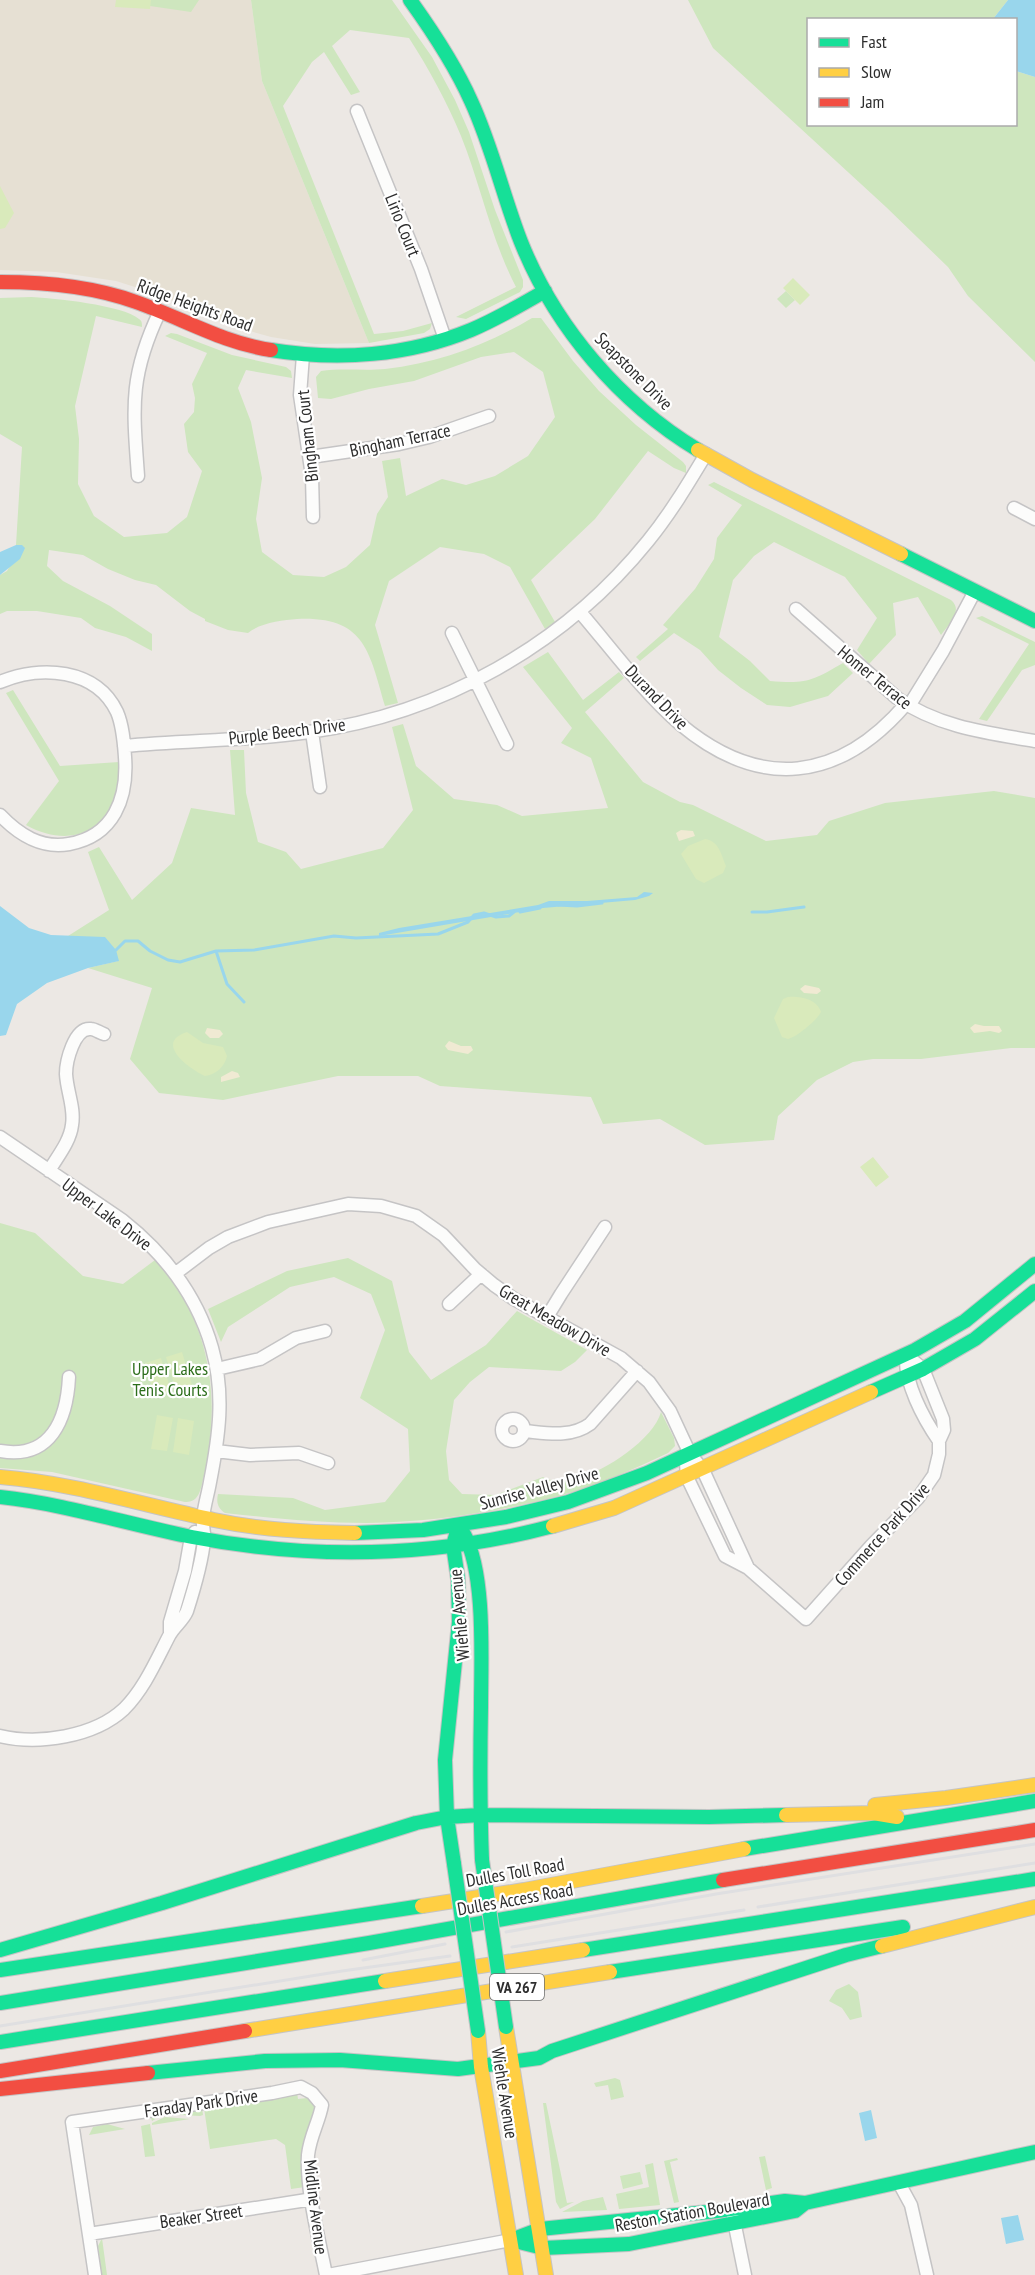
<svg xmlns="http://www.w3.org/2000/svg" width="1035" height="2275" font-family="'PT Sans Narrow',sans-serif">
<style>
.education{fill:#e6e0d3}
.green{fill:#cee6be}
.sand{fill:#f0ead3}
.pitch{fill:#d9eabb}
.water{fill:#99d6ec}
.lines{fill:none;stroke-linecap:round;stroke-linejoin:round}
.stream{stroke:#99d6ec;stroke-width:3}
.street-casing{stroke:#c5c4c5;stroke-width:15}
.fast-casing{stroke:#c5c4c5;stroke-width:16}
.slow-casing{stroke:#c5c4c5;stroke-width:16}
.jam-casing{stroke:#c5c4c5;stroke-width:16}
.street{stroke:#fcfcfb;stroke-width:12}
.fast{stroke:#16e098;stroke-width:14}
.slow{stroke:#ffcf43;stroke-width:14}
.jam{stroke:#f24e42;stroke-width:14}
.rail{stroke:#dfdfe1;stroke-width:3}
.fast-bridge-casing{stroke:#c5c4c5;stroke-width:16;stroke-linecap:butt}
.fast-bridge{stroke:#16e098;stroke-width:14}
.labels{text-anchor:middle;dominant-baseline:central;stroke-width:4.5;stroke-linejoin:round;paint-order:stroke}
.shield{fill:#fff;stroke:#6d6d6d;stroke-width:1.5}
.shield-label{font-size:16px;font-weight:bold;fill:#2e2e2e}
.street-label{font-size:18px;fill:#2e2e2e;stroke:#fff}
.park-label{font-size:18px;fill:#2c6e1b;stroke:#fff}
</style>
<rect width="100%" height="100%" fill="#ece8e4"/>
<path class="education" d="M0 0H251L262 81 369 343 315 344 271 337 225 324 160 295 116 281 56 272 0 270Z"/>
<path class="green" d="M150 0H199L191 12 150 6Z
M251 0H392L432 57 455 100 469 132 495 210 523 280V287L520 292 466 319 456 317 516 287C491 239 481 186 461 136 447 102 429 69 409 38L350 30 332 46 360 92 351 95 324 52 312 62 283 106 374 334 403 331 432 323 430 329 424 333 369 343 262 81Z
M688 0H1008L993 19 808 20V124H1016V71L1035 77V362L968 296 948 267 886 207 713 48Z
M786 291 795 300 786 308 777 299Z
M31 297C53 298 123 305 139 319 142 321 142 323 142 327L96 316 75 406 79 439 78 484 94 516 124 537 167 533 187 517 202 471 188 452 184 424 194 412 195 398 192 384 207 353 165 336 171 333 177 334 232 355 286 367 291 371 292 378 246 370 238 388 251 422 262 478 256 519 262 552 293 575 324 577 346 567 370 545 377 514 388 497 382 461 400 458 406 496 442 479 466 485 495 476 528 456 555 417 543 372 514 352 481 357 414 381 369 389 331 399 318 398 316 377 321 371C341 368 365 371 385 369 439 363 487 345 532 318H541L573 361 599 391 636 425 683 462 686 466V473L674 468 648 451 595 519 531 580 555 622 545 629 510 567 484 554 440 547 389 581 375 625 398 703 385 706C369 651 365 616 297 619 282 620 260 623 248 633L228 630 205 621V619L190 611 156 585 135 580 108 569 83 555 49 550 47 566 63 581 110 606 152 634V651L126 637 95 628 81 618 37 611H7L0 614V575L7 571 22 545H16L22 447 0 434V298Z
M714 482 951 600C964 611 948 625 941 635L918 597 893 603 896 635 869 664 857 650 877 618 845 577 774 542 754 556 733 580 719 637 750 661 770 681C807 684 812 681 843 663L853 673 828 696 790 707 767 705 741 688 718 670 700 650 674 633 640 661 636 657 668 629 663 625 695 589 714 559 717 538 742 505 708 485Z
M982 616 1035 642V665L1022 670 987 721 979 719 1029 644 976 618Z
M548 652 583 700 619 672 624 678 585 712 643 782 680 802 693 805 766 841 817 835 829 821 885 803 994 791 1035 798V1048H1011L921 1059H873L853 1062 817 1080 778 1116 774 1140 705 1145 660 1119 603 1124 591 1097 440 1086 418 1076H338L223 1100 159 1093 130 1059 152 988 88 968 118 961 83 938 68 936 109 910 88 852 99 847 132 900 172 863 191 808 235 815 230 750H244L246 793 258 842 286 852 301 869 383 848 413 810 392 727 403 724 416 766 454 799 497 805 522 816 608 808 591 758 561 743 572 728 523 667Z
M13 690 60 766 119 762C124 820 80 855 26 825L59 781 6 693Z
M0 1223 35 1233 83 1276 123 1284 155 1260C210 1318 222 1399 204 1476 201 1487 200 1503 185 1502L52 1472 0 1468Z
M348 1258 392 1281 409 1352 431 1380 486 1345 517 1311 587 1350 575 1362 561 1371 489 1367 470 1382 454 1400 446 1451 449 1480 462 1494 495 1495 543 1477C549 1481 553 1480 560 1479 566 1479 574 1480 579 1478 605 1471 654 1439 661 1412L674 1438 675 1446 668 1453C634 1469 598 1485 562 1495 499 1512 432 1522 367 1523 320 1523 272 1518 225 1513 218 1508 216 1503 218 1494L293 1498 325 1510 385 1502 410 1471 408 1429 360 1398 385 1330 371 1294 334 1277 290 1287 228 1327 221 1342 208 1309 287 1271Z
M849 1984 858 1992 862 2017 850 2020 842 2008 829 2001 836 1990Z
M615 2078 620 2080 624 2097 611 2100 608 2085 596 2087 594 2083Z
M297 2093 298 2099 307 2098V2095L315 2106 303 2148 305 2187 291 2189 285 2145 276 2139 210 2149 204 2108 283 2098Z
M543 2103H546L567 2203 574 2202 560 2209 556 2202Z
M202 2108 203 2115 200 2116 164 2114 152 2121 150 2115Z
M165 2117 190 2119 152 2125V2123Z
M107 2124 125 2129 89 2135 93 2127Z
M150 2124 155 2156 145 2157 141 2126Z
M765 2156 772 2188 766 2190 759 2157Z
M677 2158 678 2160 670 2162 679 2202 674 2203 664 2161Z
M653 2163 660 2205 619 2209 616 2194 649 2187 645 2165Z
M640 2172 643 2184 623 2189 620 2176Z
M603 2197 607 2210 562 2212 583 2201Z
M102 2238 107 2275H102L98 2246Z"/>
<path class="sand" d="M681 830 693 831 695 836 679 841 676 833Z
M805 985 819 988 821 991 817 994 804 993 800 989Z
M975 1024 984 1026H999L1002 1031 999 1033 990 1031 974 1033 970 1028Z
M207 1028 220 1030 223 1034 219 1038H210L205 1033Z
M449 1041 461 1046H471L473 1050 468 1054 448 1050 445 1046Z
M232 1071 238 1073 240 1077 221 1082V1077Z"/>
<path class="pitch" d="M116 0H151L150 9 115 7Z
M0 186 14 213 5 228 0 229Z
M793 278 810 295 800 305 783 288Z
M705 839C719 841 721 854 726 866L723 873 704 883 696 879 681 854 688 846Z
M788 997C800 996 817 999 821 1012 817 1020 797 1037 788 1039L782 1037 774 1018 783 999Z
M187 1032 203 1043 223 1047 227 1056C225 1066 216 1075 205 1076 190 1069 153 1043 187 1032Z
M873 1157 889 1177 876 1187 860 1167Z
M182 1352 192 1385 176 1390 166 1357Z
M161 1358 171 1391 155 1396 145 1363Z
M157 1415 173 1418 167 1451 151 1449Z
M178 1418 194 1421 189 1455 173 1452Z"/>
<path class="water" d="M1008 0H1035V77L1016 71V20L993 19Z
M16 545H22L25 548 20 559 0 575V552Z
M644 892 653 893 649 896 635 900 543 908 379 936V933L399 928 538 905 549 901H587L637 897Z
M0 906 29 928 51 935 105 937 116 950 119 961 88 968 47 983 17 1004 6 1035 0 1036Z
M871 2110 877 2138 865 2141 859 2113Z
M1018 2215 1024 2240 1006 2244 1001 2218Z"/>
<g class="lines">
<path class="stream" d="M558 905 577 906 602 903
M520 912 540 908
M752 912H767L804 907
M116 950 125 941H138L150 951 168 960 180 962 216 951 254 950 334 936 356 938 438 934 468 922 474 915 484 913 496 917 509 916 514 912
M216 951 227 984 244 1002"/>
<g class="street-casing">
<path id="street" d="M357 111 421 269 445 339
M303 355 300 395 312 476 313 517
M310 457 399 444 429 437 489 416
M138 476C133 407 129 376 160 311
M1014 508 1035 519
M796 609 897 698C938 727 987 733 1035 741
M580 612C611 648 643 692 680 724 760 791 839 782 906 704
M452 633 507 744
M0 682C40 665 96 668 117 712 123 726 124 743 125 757 128 798 114 836 69 844 41 849 19 835 0 815
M909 706 943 651 975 591
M312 732 320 787
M124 746C185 740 248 741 309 732 442 714 564 645 648 541 670 514 688 484 706 454
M0 1137 122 1220C165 1254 197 1295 212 1348 225 1394 219 1436 210 1482 208 1494 204 1506 203 1518 202 1525 205 1533 204 1540 202 1563 194 1589 187 1611 183 1621 174 1626 169 1636 156 1661 144 1689 124 1709 94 1737 38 1745 0 1736
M49 1171C57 1157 70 1142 72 1125 75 1108 67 1092 66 1074 66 1062 74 1027 91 1029 95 1029 100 1033 104 1034
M176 1273 209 1248 228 1237 268 1222 348 1204 381 1206 416 1216 443 1235 475 1269 494 1285 514 1299 621 1358 649 1382 670 1411 690 1454 703 1470 748 1568
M449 1304 481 1274
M547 1317 561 1294 605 1227
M906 1355C904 1382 923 1418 939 1441
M217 1369 260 1359 296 1338 325 1331
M502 1430a11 11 0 1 1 22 0a11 11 0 1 1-22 0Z
M524 1431C547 1433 571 1438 590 1424L637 1371
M0 1451C51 1460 67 1419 69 1377
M216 1451 250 1455 299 1453 328 1463
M690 1454 686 1463 687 1477 725 1556 748 1568 806 1619 871 1546 918 1498 934 1475 939 1454V1441L944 1430 943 1419 923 1369 906 1355
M170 1633V1622L185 1571 191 1537 195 1532
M899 2183 911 2205 927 2275
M733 2216 745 2275
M89 2234 313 2199
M95 2275 72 2122 272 2093 301 2087 312 2093 322 2105C319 2122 310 2136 308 2155 306 2190 319 2239 326 2275
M328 2275 511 2240"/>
</g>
<g class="fast-casing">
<path id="fast" d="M410 0C433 32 455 65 471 101 492 146 503 196 521 242 555 327 620 403 698 450
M271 350C338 361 408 356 471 330 497 319 521 305 545 291
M901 554 1035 621
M871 1392 923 1369 975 1339 1035 1291
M0 1497C65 1504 127 1524 192 1537 313 1560 433 1558 553 1526
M355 1533 423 1530 506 1517 568 1502 647 1473 915 1350 965 1321 1035 1264
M464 1534C486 1574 481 1661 481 1707 480 1758 480 1809 482 1860
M744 1849 1035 1801
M454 1864 447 1817 445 1760 459 1622 458 1579 453 1545 456 1535
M0 1950 162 1903 416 1823 447 1817 480 1815 709 1817 786 1815
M583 1950 1035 1879
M0 1970 422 1906
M610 1972 903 1927
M0 2003 369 1943 723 1880
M0 2042 385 1981
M148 2073 265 2061 340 2060 458 2069 539 2058 552 2051 846 1955 882 1946
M511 2240 540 2229 717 2211 785 2201 805 2203 1035 2152
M511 2240 543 2248 629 2244 795 2211 805 2203"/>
</g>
<g class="slow-casing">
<path id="slow" d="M698 450 752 480 901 554
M0 1477C73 1483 143 1505 214 1520 261 1530 308 1532 355 1533
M553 1526 614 1508 871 1392
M875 1805 946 1798 1035 1785
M786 1815 873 1813 897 1817
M422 1906 524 1890 744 1849
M882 1946 1035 1907
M385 1981 583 1950
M506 2027 546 2275
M245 2031 610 1972
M478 2031 481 2067 516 2275"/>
</g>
<g class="jam-casing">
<path id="jam" d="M0 282C46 282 92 286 136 302 182 318 223 343 271 350
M723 1880 1035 1830
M0 2071 245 2031
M0 2089 148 2073"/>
</g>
<use href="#street" class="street"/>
<use href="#fast" class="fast"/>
<use href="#slow" class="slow"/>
<use href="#jam" class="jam"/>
<path class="rail" d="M758 1907 1035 1863
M506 1932 716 1894 1035 1844
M512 1947 744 1910
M363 1960 445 1944
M0 2026 342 1971 450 1956"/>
<g class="fast-bridge-casing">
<path id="fast-bridge" d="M482 1860 506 2027
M454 1864 478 2031"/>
</g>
<use href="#fast-bridge" class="fast-bridge"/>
</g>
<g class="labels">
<rect class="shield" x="490" y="1974" width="54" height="26" rx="4.5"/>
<g class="shield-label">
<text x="517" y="1987">VA 267</text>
</g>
<g class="street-label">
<text transform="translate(403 225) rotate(68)">Lirio Court</text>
<text transform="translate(195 305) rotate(20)">Ridge Heights Road</text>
<text transform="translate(634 371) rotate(45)">Soapstone Drive</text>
<text transform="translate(307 436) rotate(-96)">Bingham Court</text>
<text transform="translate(400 440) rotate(-12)">Bingham Terrace</text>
<text transform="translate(875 677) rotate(39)">Homer Terrace</text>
<text transform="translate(657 697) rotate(46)">Durand Drive</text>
<text transform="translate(287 731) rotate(-7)">Purple Beech Drive</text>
<text transform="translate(107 1214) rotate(37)">Upper Lake Drive</text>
<text transform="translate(555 1320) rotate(30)">Great Meadow Drive</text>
<text transform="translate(539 1488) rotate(-15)">Sunrise Valley Drive</text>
<text transform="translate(882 1534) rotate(-48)">Commerce Park Drive</text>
<text transform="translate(459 1615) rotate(-95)">Wiehle Avenue</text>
<text transform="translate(515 1872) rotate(-10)">Dulles Toll Road</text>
<text transform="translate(515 1899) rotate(-10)">Dulles Access Road</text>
<text transform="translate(505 2093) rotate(81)">Wiehle Avenue</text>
<text transform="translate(201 2103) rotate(-8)">Faraday Park Drive</text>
<text transform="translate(316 2207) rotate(83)">Midline Avenue</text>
<text transform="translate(692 2212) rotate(-10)">Reston Station Boulevard</text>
<text transform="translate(201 2216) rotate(-8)">Beaker Street</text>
</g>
<g class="park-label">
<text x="170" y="1368">Upper Lakes<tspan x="170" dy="21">Tenis Courts</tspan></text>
</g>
</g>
<rect x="807" y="18" width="210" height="108" fill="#ffffff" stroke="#ababab" stroke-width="1.5"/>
<rect x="819" y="38" width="30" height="9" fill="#16e098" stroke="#ababab" stroke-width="1.5"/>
<text x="861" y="48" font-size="18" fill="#2e2e2e">Fast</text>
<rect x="819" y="68" width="30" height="9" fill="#ffcf43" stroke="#ababab" stroke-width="1.5"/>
<text x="861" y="78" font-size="18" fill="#2e2e2e">Slow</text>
<rect x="819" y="98" width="30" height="9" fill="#f24e42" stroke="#ababab" stroke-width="1.5"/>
<text x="861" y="108" font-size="18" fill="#2e2e2e">Jam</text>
</svg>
